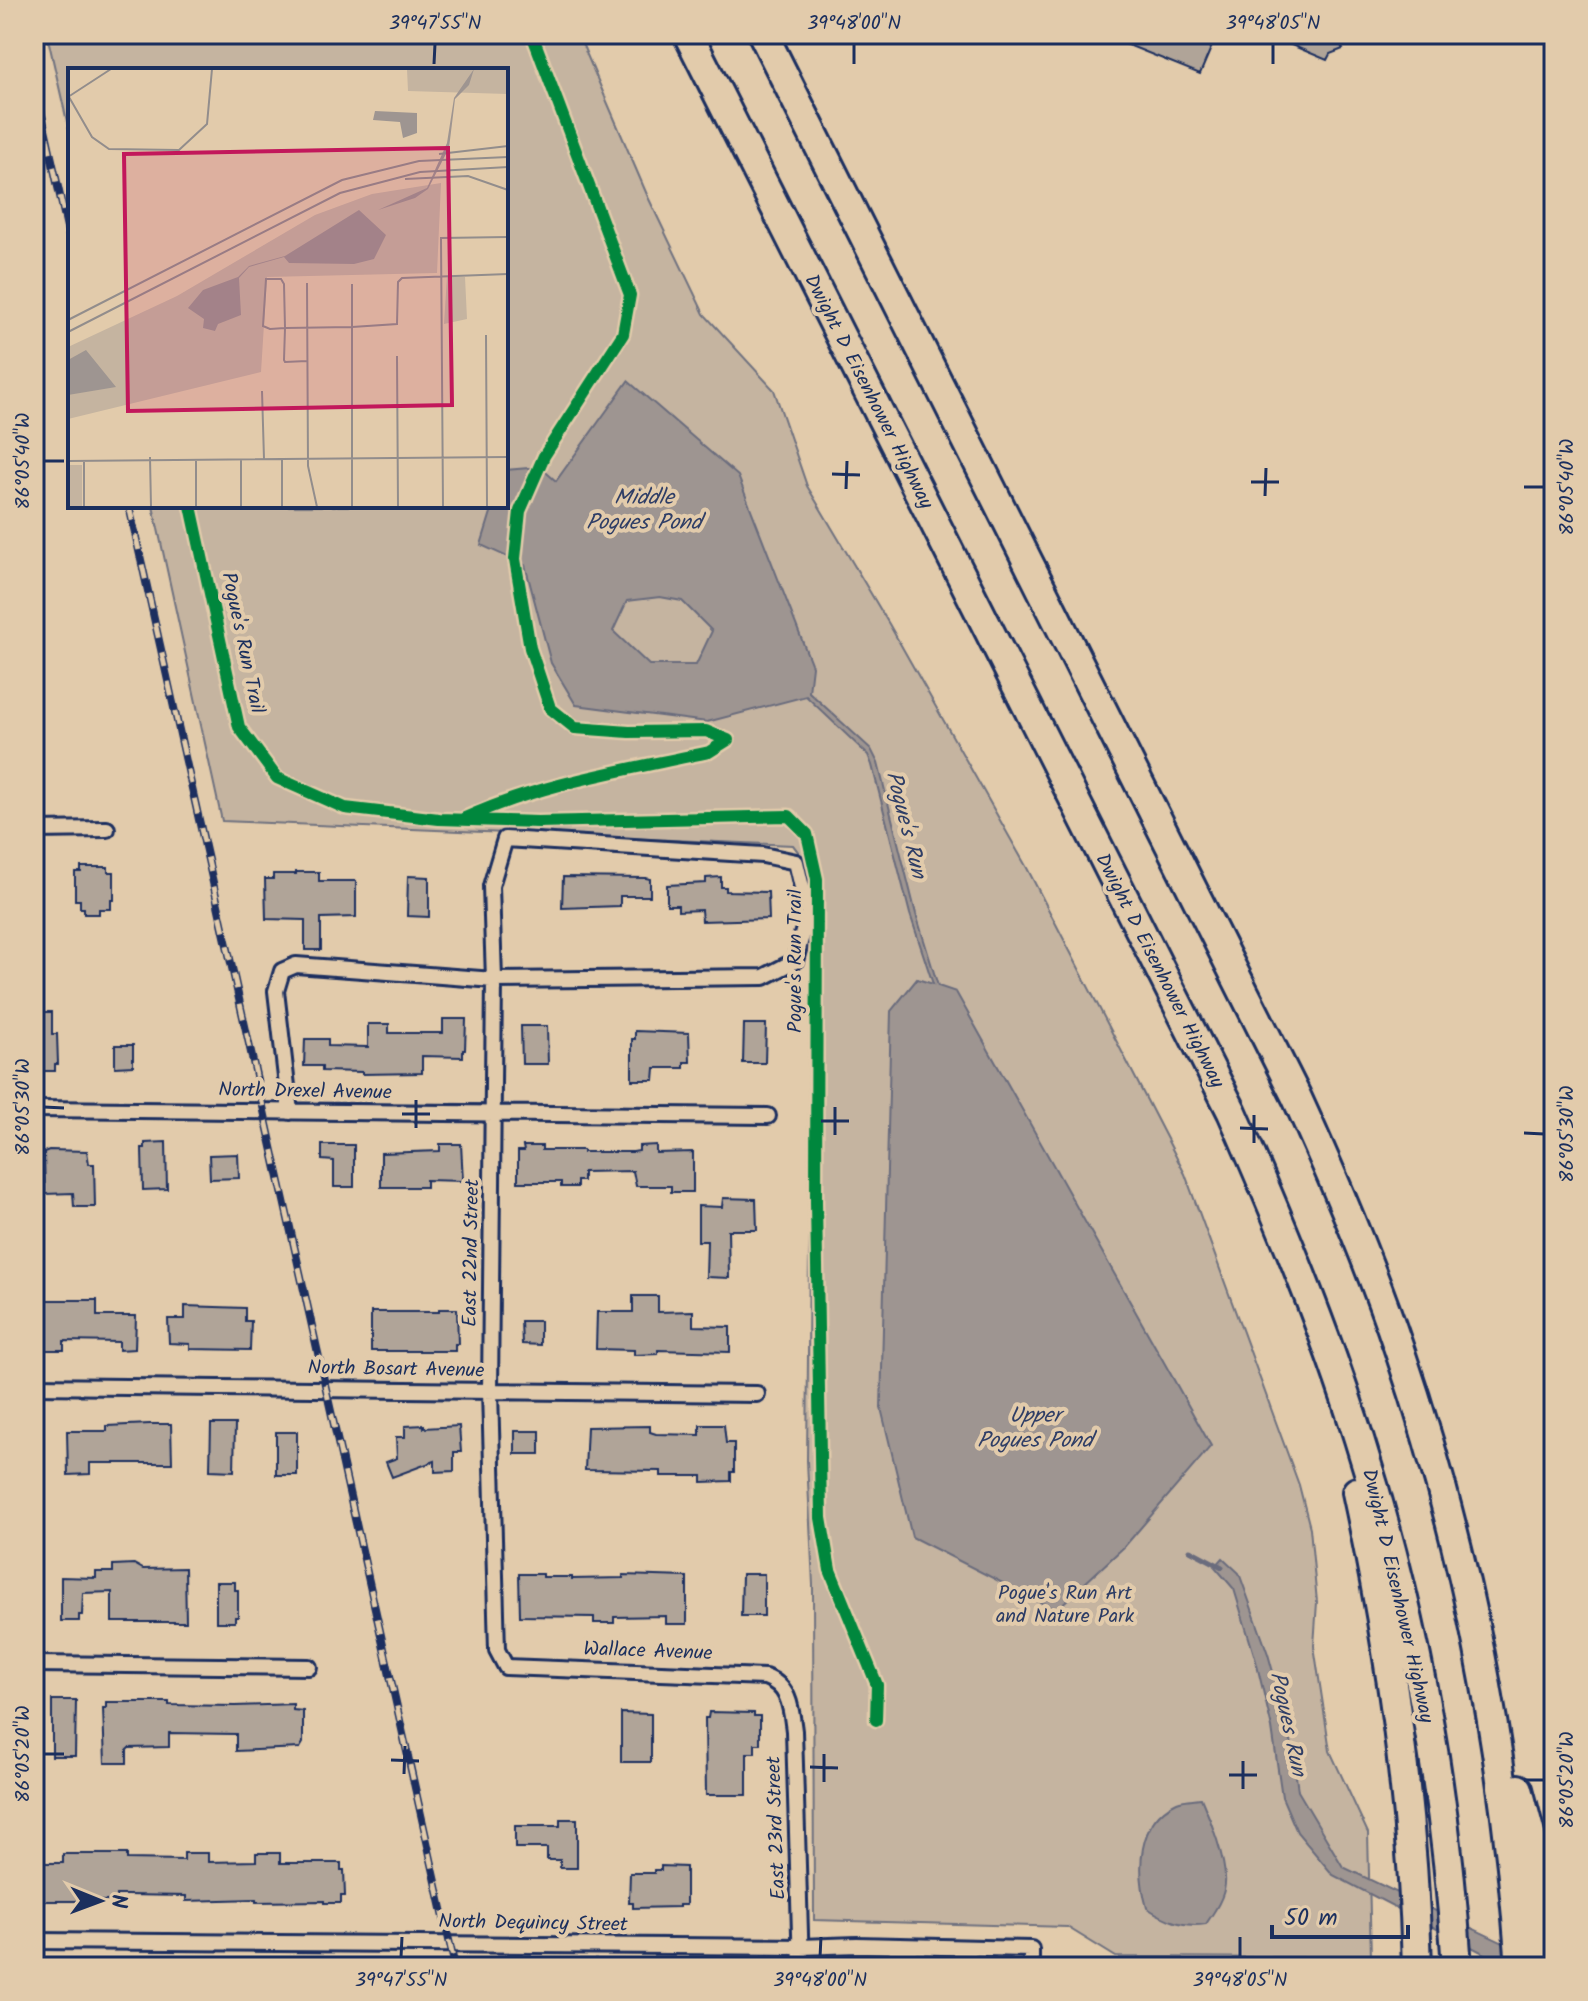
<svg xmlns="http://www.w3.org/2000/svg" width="1588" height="2001" font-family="Kalam,sans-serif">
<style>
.green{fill:#c5b4a0;stroke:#70727f;stroke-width:2}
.water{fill:#9e9591;stroke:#6a6c7d;stroke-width:2;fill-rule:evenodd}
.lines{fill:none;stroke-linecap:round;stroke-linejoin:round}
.stream{stroke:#6a6c7d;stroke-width:5}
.building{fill:#b0a498;stroke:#1b2f5e;stroke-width:2}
.street-casing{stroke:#1b2f5e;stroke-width:20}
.highway-casing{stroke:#1b2f5e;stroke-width:34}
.street{stroke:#e2cbab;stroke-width:14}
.highway{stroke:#e2cbab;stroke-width:28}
.rail-casing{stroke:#1b2f5e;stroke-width:8}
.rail{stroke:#e2cbab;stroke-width:5;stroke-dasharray:15;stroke-linecap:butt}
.cycleway-casing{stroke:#e2cbab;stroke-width:17}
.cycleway{stroke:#00873e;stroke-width:12}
.ticks{fill:none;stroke:#1b2f5e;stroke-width:3}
.labels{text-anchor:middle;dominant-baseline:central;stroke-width:8;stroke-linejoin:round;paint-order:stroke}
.street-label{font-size:20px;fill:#1b2f5e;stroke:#e2cbab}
.park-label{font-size:20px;fill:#2c3c65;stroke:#e2cbab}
.water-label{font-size:22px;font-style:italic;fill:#2f3e66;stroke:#e2cbab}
.inset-road{fill:none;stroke:#928d8c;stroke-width:2}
.view{fill:#c2185b;fill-opacity:0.15;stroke:#c2185b;stroke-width:4}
.inset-edge{fill:none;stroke:#1b2f5e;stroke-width:4}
.neatline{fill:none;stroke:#1b2f5e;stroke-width:3}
.ticks-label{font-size:20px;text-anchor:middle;fill:#1b2f5e}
</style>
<rect width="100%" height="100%" fill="#e2cbab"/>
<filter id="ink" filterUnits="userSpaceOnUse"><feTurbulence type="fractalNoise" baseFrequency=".0125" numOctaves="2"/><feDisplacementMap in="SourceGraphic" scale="16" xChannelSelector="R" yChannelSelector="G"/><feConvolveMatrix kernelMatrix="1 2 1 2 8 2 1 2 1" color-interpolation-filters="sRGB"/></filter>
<g filter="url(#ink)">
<path class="green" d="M47 34H578L648 197 704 314 774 390 807 486 889 624 1027 868 1185 1174 1299 1485 1310 1528 1317 1602 1314 1646 1330 1751 1368 1833 1371 1958 1116 1957 1067 1927 814 1920 813 1585 807 1461 812 926C811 898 813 868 793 845L222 821 153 506H506V70H70V135Z
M498 1958 766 1962 772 1967H499Z"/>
<path class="water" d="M628 381 738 476 812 666 809 692 871 749 878 763 916 914 938 986 956 992 1211 1446 1125 1546 1056 1610 912 1537 881 1408 891 1011 917 979 933 984 910 914 872 765 868 755 806 696 707 722 576 705 551 663 525 565 481 545 493 506H506V470L540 467 556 481ZM660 597 682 601 712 631 696 665H649L613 631 627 601Z
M1223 1558 1239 1573 1268 1654 1290 1733 1298 1791 1343 1867 1554 1967H1510L1333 1875 1297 1832 1282 1797 1272 1728 1256 1661 1234 1589 1215 1567Z
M1201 1798C1210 1818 1227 1862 1225 1884 1224 1898 1214 1912 1206 1924 1183 1928 1166 1920 1147 1908 1137 1872 1136 1821 1177 1802 1184 1799 1194 1799 1201 1798Z"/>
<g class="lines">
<path class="stream" d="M1190 1550 1222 1567"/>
</g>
<path class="building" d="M1101 34H1217L1200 74Z
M1265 34H1334L1343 49 1330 54 1327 60Z
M81 867H108V872H114V900H111V909H99V914H84V908H80V900H75V872H81Z
M296 872H319V881H356V917L321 918V950H305V920L266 919 265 879H273V874H296Z
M408 876 429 877V917L407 916Z
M563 877 646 878 650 879V896H620V906L562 908Z
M721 877V887H726V891L768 892 769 919 702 921 701 910 678 911V905H667V885L706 883V878Z
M35 1012H52V1034H57L58 1064H55V1071H35Z
M443 1019H466L465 1050H463V1057L422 1056V1073L362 1074V1072L322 1071V1066H304L305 1039H328V1046L368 1047V1024H389V1033H443Z
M744 1024H766L765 1063H743Z
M521 1026H547L548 1064H522Z
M635 1031 689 1033 690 1062H684V1068H655L654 1080H632V1039H635Z
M115 1045H133V1066L115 1067Z
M166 1142 167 1189 143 1190 142 1148H145V1143Z
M440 1144H461L463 1181 426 1180V1187H381V1153L440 1151Z
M322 1145H354V1187H334V1161L322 1160Z
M656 1145V1153L693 1152V1192H671V1186H636L633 1171 583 1172V1181H577V1187H561V1182H518V1151H524L523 1146H542V1150H583V1152H633L639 1151V1146Z
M49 1150 87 1151 89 1164H94L95 1207H74L73 1193 45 1194 44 1152Z
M238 1154 239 1178 210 1179 209 1155Z
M723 1198 756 1199 757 1230H728L729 1278 706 1277 707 1241H698V1206L722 1207Z
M633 1296H658V1312L693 1311V1326L730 1327V1352L658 1350V1354L634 1355V1350L596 1349 597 1312H633Z
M37 1300H97V1316H136L135 1349 119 1350V1342L64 1341V1350H38Z
M185 1306 245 1308V1321H251L250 1350 190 1349V1344L169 1343 168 1319H185Z
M439 1309H457L458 1344H455V1351H371V1312H439Z
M521 1321H540V1345L522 1344Z
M150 1424H171L172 1463H90V1474L68 1475 67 1431H107V1426Z
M211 1424H235L234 1471 210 1470Z
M424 1425V1428L459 1426 461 1452H454V1471L435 1472V1461L392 1477 386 1462 397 1458 396 1437H405V1426Z
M700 1425H724L726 1443H734V1472H731V1481L702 1482V1476H661V1471L585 1470 587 1427 650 1426V1432L656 1434 700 1435Z
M515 1431H540V1454H515Z
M276 1432H297V1475H276Z
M134 1564 143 1569 185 1568 186 1622H112V1592L83 1593 82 1615H79V1621H61V1577L96 1578V1572H113V1565Z
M519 1574H543V1577H572V1579L623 1578V1575L687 1577V1624H666V1616L614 1617V1623H594V1617L520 1616Z
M742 1574H764V1616H741Z
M216 1582H235V1590H238V1617H235V1622H216Z
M52 1700H76L75 1756H52Z
M106 1702H169V1705L235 1706 293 1704V1710L303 1711V1743L300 1748 236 1751V1734L169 1733V1747L129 1748 127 1750V1763H105L103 1708H106Z
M709 1712 754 1713V1716H760V1744H755V1753H747V1795H706L705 1718H708Z
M621 1713 651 1714V1762H621Z
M560 1819H577V1868H560V1860H547V1848H515V1826H560Z
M184 1853H208V1862L256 1861V1853H280V1863H341V1870H344L345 1896H341V1903H324V1901L256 1902V1899L186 1901V1896L126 1895H116V1901H34V1863H63V1854H127V1859L184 1860Z
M661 1866 686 1867V1905H679V1907L633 1908V1903H629L630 1873H654V1870H661Z"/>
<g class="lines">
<g class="street-casing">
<path id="street" d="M34 830 107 829
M34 1109 768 1116
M290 1112 276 991 282 971 296 965 494 980 764 977 795 961 808 913 796 862 763 855 505 839 491 886 494 980 490 1391 497 1650 506 1667 765 1677C790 1686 791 1708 794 1731L801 1967
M34 1386 757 1394
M34 1664 309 1667
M34 1941 801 1947 857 1945 1031 1949V1967"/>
</g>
<g class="highway-casing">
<path id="highway" d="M688 34 1232 1112C1279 1219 1324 1327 1359 1439 1413 1609 1446 1789 1457 1967
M763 34 1296 1096C1334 1179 1370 1263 1399 1349 1467 1548 1506 1757 1521 1967
M1357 1492C1391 1649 1413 1807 1417 1967
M1518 1789 1531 1838 1550 1967"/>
</g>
<use href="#street" class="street"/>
<use href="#highway" class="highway"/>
<g class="rail-casing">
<path id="rail" d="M34 79 70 241
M129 506 455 1967"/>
</g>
<use href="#rail" class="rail"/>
<g class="cycleway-casing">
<path id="cycleway" d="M191 506 239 727 277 778 345 808 439 819 538 822 789 816 807 834 817 879 816 1202 821 1518 830 1570 877 1685 876 1720
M465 818C541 783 627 770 709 752L728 740 706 731 629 732 575 728 550 708 530 648 515 559 520 511 544 456 623 334 630 295 532 34"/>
</g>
<use href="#cycleway" class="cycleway"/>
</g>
</g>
<path class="ticks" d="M434 64 435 44M854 64V44M1273 64V44M44 461H64M832 474 860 475M1251 482H1279M1524 487H1544M846 489 847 461M1265 496 1266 468M44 1107 64 1108M402 1114H430M821 1121H849M416 1128V1100M1240 1128 1268 1129M1524 1133 1544 1134M835 1135V1107M1254 1143V1115M44 1754H64M391 1760 419 1761M810 1767 838 1768M404 1774 405 1746M1229 1775H1257M1524 1780H1544M824 1782V1754M1243 1789V1761M401 1957 402 1937M820 1957 821 1937M1240 1957V1937"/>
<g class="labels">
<g class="street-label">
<text transform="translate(868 392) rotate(63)">Dwight D Eisenhower Highway</text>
<text transform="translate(242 643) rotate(78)">Pogue's Run Trail</text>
<text transform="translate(796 961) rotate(-90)">Pogue's Run Trail</text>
<text transform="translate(1159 971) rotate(63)">Dwight D Eisenhower Highway</text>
<text transform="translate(305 1092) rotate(1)">North Drexel Avenue</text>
<text transform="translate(472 1253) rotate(-89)">East 22nd Street</text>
<text transform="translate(396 1370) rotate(1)">North Bosart Avenue</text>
<text transform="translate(1397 1596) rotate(77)">Dwight D Eisenhower Highway</text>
<text transform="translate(648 1652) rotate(2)">Wallace Avenue</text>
<text transform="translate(777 1828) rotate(-92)">East 23rd Street</text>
<text transform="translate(533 1924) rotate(1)">North Dequincy Street</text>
</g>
<g class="park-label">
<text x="1065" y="1594">Pogue's Run Art<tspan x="1065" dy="23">and Nature Park</tspan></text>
</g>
<g class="water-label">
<text x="644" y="498">Middle<tspan x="644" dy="25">Pogues Pond</tspan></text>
<text transform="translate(905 825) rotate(76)">Pogue's Run</text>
<text x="1035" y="1416">Upper<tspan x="1035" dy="25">Pogues Pond</tspan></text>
<text transform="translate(1287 1724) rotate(78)">Pogues Run</text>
</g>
</g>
<g transform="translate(68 68)">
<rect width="440" height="440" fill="#e2cbab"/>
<path d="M339 1H440V26L340 23ZM373 115 369 205 199 209 193 304 0 351V279L109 228 247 147 304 126ZM379 209H397L399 251 376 256ZM0 397H14V439H0Z" fill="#c5b4a0"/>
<path d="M406 1 401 17 387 31 381 80 360 121 347 130 310 142 359 120 379 75 386 30ZM307 43 349 45V65L335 70 332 54 305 52ZM291 142 318 167 306 191 286 196 221 195 216 189 181 199 171 210 173 247 150 256 147 263 135 260 136 251 120 240 135 222 170 209 181 198 217 188ZM18 282 48 319 0 327V292Z" fill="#9e9591"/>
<path class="inset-road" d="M0 29 43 1M1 29 24 69 41 81 111 82 139 56 144 1M371 86 440 78M337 111 400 108 440 122M239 215 240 398 249 439M284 216V439M0 252 274 112 351 93 440 89M0 264 272 125 352 104 440 99M418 267 419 439M329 288 330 439M239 293 217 294 216 292 217 260 216 216 213 211H198L195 258 202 261 217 260 284 259 329 256 330 214 334 210 440 206M194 323 196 391M82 389 83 439M173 391V439M214 391V439M128 392V439M0 393 440 389M16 394V439M375 439 373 170 440 169"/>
<path class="view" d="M380 80 384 337 60 343 56 86Z"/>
<rect width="440" height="440" class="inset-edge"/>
</g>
<rect width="1588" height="2001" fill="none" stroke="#e2cbab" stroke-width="88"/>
<g transform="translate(100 1901) rotate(91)" stroke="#e2cbab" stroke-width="6" paint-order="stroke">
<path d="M0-6L14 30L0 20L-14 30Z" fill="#1b2f5e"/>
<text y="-12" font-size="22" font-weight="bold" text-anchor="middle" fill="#1b2f5e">N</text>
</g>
<path d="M1272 1925v12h136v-12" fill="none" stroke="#1b2f5e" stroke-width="4"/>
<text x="1284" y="1925" font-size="24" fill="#1b2f5e" stroke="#e2cbab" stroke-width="6" paint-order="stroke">50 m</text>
<rect x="44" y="44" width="1500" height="1913" class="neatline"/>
<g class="ticks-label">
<text x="435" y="29">39°47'55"N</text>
<text x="854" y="29">39°48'00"N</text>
<text x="1273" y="29">39°48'05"N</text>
<text transform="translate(22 461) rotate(-90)" y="7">86°05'40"W</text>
<text transform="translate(1566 487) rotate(-90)" y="7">86°05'40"W</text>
<text transform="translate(22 1107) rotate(-90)" y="7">86°05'30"W</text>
<text transform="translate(1566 1134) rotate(-90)" y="7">86°05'30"W</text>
<text transform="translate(22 1754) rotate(-90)" y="7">86°05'20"W</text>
<text transform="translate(1566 1780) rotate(-90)" y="7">86°05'20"W</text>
<text x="401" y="1986">39°47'55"N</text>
<text x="820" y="1986">39°48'00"N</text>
<text x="1240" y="1986">39°48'05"N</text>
</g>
</svg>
